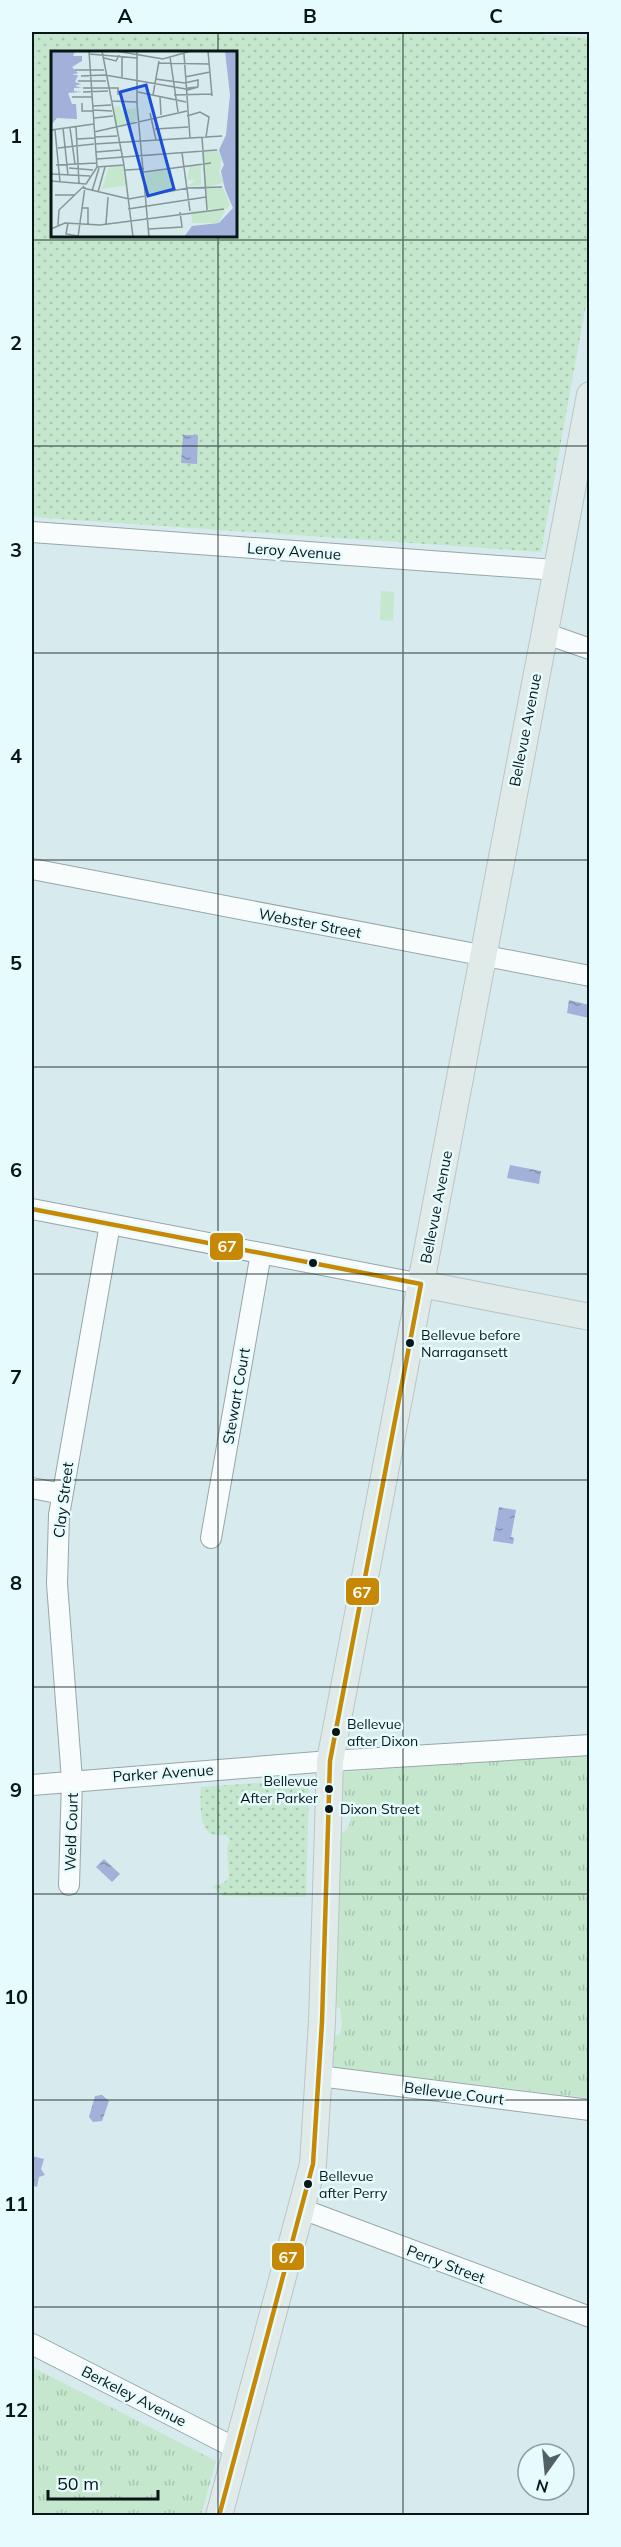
<svg xmlns="http://www.w3.org/2000/svg" width="621" height="2547" font-family="Mulish,sans-serif">
<style>
.grass{fill:url(#grass-dots);fill-rule:evenodd}
.park{fill:url(#park-tufts)}
.pitch{fill:#c4e7cd}
.water{fill:url(#water-ripples)}
.lines{fill:none;stroke-linecap:round;stroke-linejoin:round}
.minor-casing{stroke:#97a6a8;stroke-width:22}
.major-casing{stroke:#bbc5c6;stroke-width:28}
.minor{stroke:#f9fcfc;stroke-width:20}
.major{stroke:#e0eae9;stroke-width:26}
.bus-1-casing{stroke:#e6fbfe;stroke-width:9}
.bus-1{stroke:#c78905;stroke-width:4.5}
.grid{fill:none;stroke:#091618;stroke-width:1.5;stroke-opacity:0.55}
.bus-dot{fill:#091618;stroke:#e6fbfe;stroke-width:2}
.labels{text-anchor:middle;dominant-baseline:central;stroke-width:5;stroke-linejoin:round;paint-order:stroke}
.bus-label{font-size:14px;fill:#091618;stroke:#e6fbfe;text-anchor:start}
.street-label{font-size:15px;fill:#091618;stroke:#e6fbfe}
.inset-river{fill:none;stroke:#a1b1d9;stroke-width:3}
.inset-road{fill:none;stroke:#859598;stroke-width:1.5}
.view{fill:#1d4ed8;fill-opacity:0.15;stroke:#1d4ed8;stroke-width:3}
.inset-edge{fill:none;stroke:#091618;stroke-width:3}
.line-badge{stroke:#e6fbfe;stroke-width:2}
.badge-label{font-size:16px;text-anchor:middle;font-weight:bold;fill:#fff}
.neatline{fill:none;stroke:#091618;stroke-width:2}
.grid-label{font-size:20px;text-anchor:middle;font-weight:bold;fill:#091618}
</style>
<defs>
<pattern id="grass-dots" width="8" height="8" patternUnits="userSpaceOnUse" patternTransform="scale(1.5)"><rect width="8" height="8" fill="#c4e7cd"/><path d="M2 2h.1M6 6h.1" fill="none" stroke="#a7c5af" stroke-width="1.8" stroke-linecap="round"/></pattern>
<pattern id="park-tufts" width="24" height="20" patternUnits="userSpaceOnUse" patternTransform="scale(1.5)"><rect width="24" height="20" fill="#c4e7cd"/><path d="M3 7l-1-3M5 7V3M7 7l1-3M15 17l-1-3M17 17v-4M19 17l1-3" fill="none" stroke="#a7c5af"/></pattern>
<pattern id="water-ripples" width="26" height="14" patternUnits="userSpaceOnUse" patternTransform="scale(1.5)"><rect width="26" height="14" fill="#a1b1d9"/><path d="M2 4q2-2 4 0t4 0M15 11q2-2 4 0t4 0" fill="none" stroke="#818faf"/></pattern>
</defs>
<rect width="100%" height="100%" fill="#d7eaed"/>
<path class="grass" d="M32 32H515L589 38V288L541 552 32 517ZM52 52H236V236H52Z
M300 1780 309 1786 306 1897 223 1896 212 1886 222 1884 229 1878 227 1848 230 1840 226 1835C221 1835 215 1836 211 1834 199 1828 200 1798 201 1787Z"/>
<path class="park" d="M589 1754V2098L334 2067 332 2064 333 2037 340 2034 342 2023 340 2008 333 2006 339 1832H344C352 1826 353 1811 348 1803L341 1801 342 1775 345 1772Z
M32 2367 216 2461 201 2515H32Z"/>
<path class="pitch" d="M381 591 394 592 393 621 380 620Z"/>
<path class="water" d="M183 435H198L197 464 181 463Z
M569 1000 589 1005V1018L567 1013Z
M510 1165 541 1171 539 1184 507 1178Z
M499 1507 516 1510 511 1537 514 1538 513 1544 493 1541Z
M104 1859 120 1874 112 1882 96 1867Z
M102 2095 109 2101 102 2121 93 2122 89 2117 95 2096Z
M32 2156 44 2159 41 2169 45 2175 39 2177 37 2187 32 2185Z"/>
<g class="lines">
<g class="minor-casing">
<path id="minor" d="M32 532 556 570
M544 633 590 649
M32 869 590 976
M32 1209 421 1284
M32 1488 62 1494
M211 1538 261 1253
M32 1785 330 1761 590 1745
M69 1885 72 1780 57 1584 59 1515 110 1224
M319 2076 590 2110
M302 2209 590 2317
M32 2344 237 2449"/>
</g>
<g class="major-casing">
<path id="major" d="M421 1284 590 1317
M219 2516 313 2164 322 2022 330 1761 590 395"/>
</g>
<use href="#minor" class="minor"/>
<use href="#major" class="major"/>
<g class="bus-1-casing">
<path id="bus-1" d="M32 1209 421 1284
M219 2516 313 2164 322 2022 330 1761 421 1284"/>
</g>
<use href="#bus-1" class="bus-1"/>
</g>
<path class="grid" d="M218 32V52M403 32V2516M218 236V2516M32 240H590M32 446H590M32 653H590M32 860H590M32 1067H590M32 1274H590M32 1480H590M32 1687H590M32 1894H590M32 2100H590M32 2307H590"/>
<g class="bus-dot">
<circle cx="313" cy="1263" r="5"/>
<circle cx="410" cy="1343" r="5"/>
<circle cx="336" cy="1732" r="5"/>
<circle cx="329" cy="1789" r="5"/>
<circle cx="329" cy="1809" r="5"/>
<circle cx="308" cy="2184" r="5"/>
</g>
<g class="labels">
<g class="bus-label">
<text x="421" y="1335">Bellevue before<tspan x="421" dy="17">Narragansett</tspan></text>
<text x="347" y="1724">Bellevue<tspan x="347" dy="17">after Dixon</tspan></text>
<text x="318" y="1781" text-anchor="end">Bellevue<tspan x="318" dy="17">After Parker</tspan></text>
<text x="340" y="1809">Dixon Street</text>
<text x="319" y="2176">Bellevue<tspan x="319" dy="17">after Perry</tspan></text>
</g>
<g class="street-label">
<text transform="translate(294 551) rotate(4)">Leroy Avenue</text>
<text transform="translate(525 730) rotate(-79)">Bellevue Avenue</text>
<text transform="translate(310 923) rotate(11)">Webster Street</text>
<text transform="translate(436 1207) rotate(-79)">Bellevue Avenue</text>
<text transform="translate(236 1396) rotate(-80)">Stewart Court</text>
<text transform="translate(63 1500) rotate(-83)">Clay Street</text>
<text transform="translate(163 1773) rotate(-4)">Parker Avenue</text>
<text transform="translate(71 1832) rotate(-88)">Weld Court</text>
<text transform="translate(454 2093) rotate(7)">Bellevue Court</text>
<text transform="translate(446 2264) rotate(21)">Perry Street</text>
<text transform="translate(134 2396) rotate(27)">Berkeley Avenue</text>
</g>
</g>
<g transform="translate(51 51)">
<rect width="186" height="186" fill="#d7eaed"/>
<path d="M167 100 171 108 168 121 173 132 154 136 151 101ZM120 117 124 139 96 144 94 122ZM174 159 168 172H141L140 160Z" fill="#c4e7cd"/>
<path d="M69 55 70 59 86 57 89 68 65 77 61 56ZM139 114 150 115V134L137 136 145 128 136 129ZM73 115 77 134 51 138 57 117ZM154 137H172L179 154 175 158H157Z" fill="#c4e7cd"/>
<path d="M0 0H24L22 5H31V10L21 16 27 22 21 24H27L24 31 30 33 24 35 31 37H23V40L31 41 17 42 21 53H25L26 68 6 67 0 74ZM174 0H186V186H133L141 175 168 172 182 157 174 138 170 120 173 114 168 99 175 84 179 44Z" fill="#a1b1d9"/>
<path class="inset-river" d="M0 16 10 7 11 0M0 19 13 9 26 7"/>
<path class="inset-road" d="M38 0 46 116M65 0 112 8 140 0M86 0V53L98 186M157 0 161 45M38 3 86 7M133 3 139 87M71 6V28M119 6 127 61M53 7 65 10 68 4M107 12 158 13M24 19H53M30 25 54 24 135 38M134 26 159 21M104 28 134 32 147 29V36M27 30H55M147 36 137 39 136 38 137 37ZM32 37H67V44M32 41 57 40M87 41 135 51M102 44 108 10M123 44 161 43M21 46H41M109 46 110 64M60 50 86 51M31 52V60H42M42 55 60 54M42 59 61 60M99 62 105 89M136 65 149 61 158 66 155 86M43 67 62 65M25 76 28 132M12 77 17 124M19 77 24 113M104 78 137 76M0 79 43 73M4 79 9 131M43 81 136 60M44 86 66 85M151 86 156 159M26 88 44 87M91 90 171 85M44 93 91 90M7 97 43 93M45 101 70 99M131 102 139 160M46 108 166 99M5 114 46 112M73 114 82 186M46 116 73 114 51 0M18 117 42 119M74 119 93 118M93 121 160 112M0 123 39 125M0 130 35 133M35 133 46 116M32 137 78 148 137 137 171 136M41 140 48 117M47 141 54 116M4 144H23M31 157H37V173M77 158 155 146M17 172 15 183 27 185M55 173 57 146M7 174 8 159 33 135M0 178 14 172 49 174 173 158M98 178 131 176 129 161M27 186 34 136"/>
<path class="view" d="M95 34 123 138 97 145 69 41Z"/>
<rect width="186" height="186" class="inset-edge"/>
</g>
<g class="line-badge">
<rect x="209" y="1232" width="35" height="29" rx="6" fill="#c78905"/>
<rect x="345" y="1577" width="35" height="29" rx="6" fill="#c78905"/>
<rect x="271" y="2242" width="34" height="29" rx="6" fill="#c78905"/>
</g>
<g class="badge-label">
<text x="227" y="1252">67</text>
<text x="362" y="1598">67</text>
<text x="288" y="2263">67</text>
</g>
<rect width="621" height="2547" fill="none" stroke="#e6fbfe" stroke-width="66"/>
<g transform="translate(546 2472) rotate(195)"><circle r="28" fill="#e6fbfe" stroke="#8e9fa2" stroke-width="1.5"/>
<path d="M0-4.5L10 22L0 15L-10 22Z" fill="#516063"/>
<text y="-9" font-size="16" font-weight="bold" text-anchor="middle" fill="#091618">N</text>
</g>
<path d="M48 2490v9h110v-9" fill="none" stroke="#091618" stroke-width="3"/>
<text x="57" y="2490" font-size="18" fill="#091618" stroke="#e6fbfe" stroke-width="4.5" paint-order="stroke">50 m</text>
<rect x="33" y="33" width="555" height="2481" class="neatline"/>
<g class="grid-label">
<text x="125" y="23">A</text>
<text x="310" y="23">B</text>
<text x="496" y="23">C</text>
<text x="16" y="143">1</text>
<text x="16" y="350">2</text>
<text x="16" y="557">3</text>
<text x="16" y="763">4</text>
<text x="16" y="970">5</text>
<text x="16" y="1177">6</text>
<text x="16" y="1384">7</text>
<text x="16" y="1590">8</text>
<text x="16" y="1797">9</text>
<text x="16" y="2004">10</text>
<text x="16" y="2211">11</text>
<text x="16" y="2417">12</text>
</g>
</svg>
